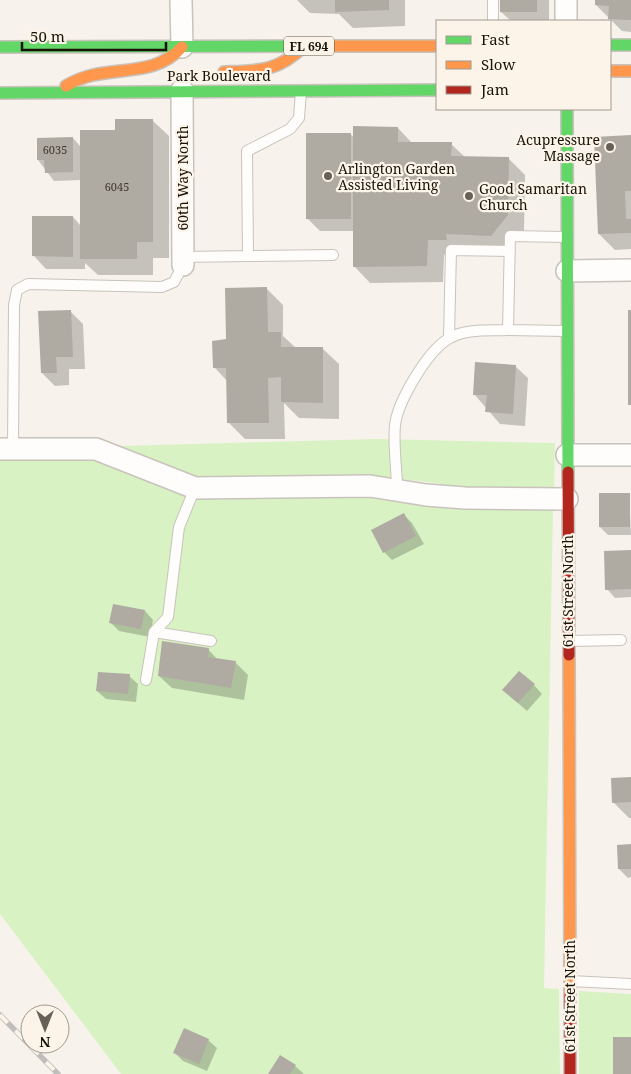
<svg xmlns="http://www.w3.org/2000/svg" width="631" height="1074" font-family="'Noto Serif',serif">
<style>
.green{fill:#d9f2c4}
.shadow{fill:#0003}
.building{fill:#afaaa2}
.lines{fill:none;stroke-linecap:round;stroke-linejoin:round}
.lane-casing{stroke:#c8c3bb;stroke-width:12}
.street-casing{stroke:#c8c3bb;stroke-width:24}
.fast-casing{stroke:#c8c3bb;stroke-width:14}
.slow-casing{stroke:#c8c3bb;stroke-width:14}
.jam-casing{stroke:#c8c3bb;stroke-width:14}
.lane{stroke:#fefdfc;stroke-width:10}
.street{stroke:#fefdfc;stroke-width:21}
.fast{stroke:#63d668;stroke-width:11}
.slow{stroke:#ff974d;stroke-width:11}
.jam{stroke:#b3261e;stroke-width:11}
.rail-casing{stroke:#c0bebc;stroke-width:5.5}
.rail{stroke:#fcf4e8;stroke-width:4;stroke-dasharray:11;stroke-linecap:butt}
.poi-dot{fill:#676158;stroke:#fcf4e8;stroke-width:2}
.labels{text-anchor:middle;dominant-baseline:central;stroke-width:4.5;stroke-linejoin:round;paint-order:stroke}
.number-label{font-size:11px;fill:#3e382f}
.shield{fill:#fcf4e8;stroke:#5d564c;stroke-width:1}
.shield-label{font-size:12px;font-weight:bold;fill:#191209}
.street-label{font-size:14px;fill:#191209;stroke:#fcf4e8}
.poi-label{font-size:14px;fill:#191209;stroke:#fcf4e8;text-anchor:start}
</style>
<rect width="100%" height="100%" fill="#f7f3ec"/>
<path class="green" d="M376 439 555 443 554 488 466 487 370 475 197 476 119 446Z
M0 460H94L196 499 369 497 464 509 553 510 544 988 559 989 560 1074H121L0 914Z
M579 991 631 994V1074H579Z"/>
<path class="shadow" d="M297 0H405V26L353 28 339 14 310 13Z
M501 0H549V21H511L501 12Z
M597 0H631V32L622 31 596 5Z
M152 120 169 136V258H153V275H98L85 263V269H46L34 256 73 217 81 226V180L54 181 38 160 73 138 81 147 116 131Z
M398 128 412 143 451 144 465 157 508 158 525 175 524 232 507 252 462 250 463 256 444 255 443 282 370 283 354 266V231H320L307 218 350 134 355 138Z
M631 136V249L615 250 599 234Z
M266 288 283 305V336L296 348H322L339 364V419L299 418 284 403 285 439H245L229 423 228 382 214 367 227 340Z
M70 311 83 324 85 369H69V385L55 386 42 373Z
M515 366 528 378 525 426 500 424 474 394Z
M629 494 631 535H608L600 527Z
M404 515 412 523 424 544 392 560 384 552Z
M631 551V597L615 598 607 589Z
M114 605 145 611 153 620 150 637 119 631 111 623Z
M208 649 218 660 235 662 248 675 244 700 172 688 159 676Z
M129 676 138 684 136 702 106 699 97 691Z
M534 685 542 694 527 711 512 698Z
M631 779V818H629L613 802Z
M631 846V877L628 878 619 869Z
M208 1040 217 1048 207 1071 183 1061 175 1053Z
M295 1066 304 1074H270Z"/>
<path class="building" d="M335 0H389V10L335 12Z
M500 0H537V12H500Z
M595 0H631V20L608 19 609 6 595 5Z
M115 119H153V242H137V259H80V130H115Z
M353 126 398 127V142H452L451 156 509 157 508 215 491 236 446 234 447 240H428L427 266 353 267Z
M306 133H351V219H306Z
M631 135V191H625L626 219H631V233L598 234 594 137Z
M73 137V172L45 173 44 160H37V138Z
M32 216H73V257L32 256Z
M267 287 268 332H281V347H323V403L281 402V377L268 378 269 423H227L226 368H213L212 341 226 339 225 288Z
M71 310 73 357H56L57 373H41L38 311Z
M628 310H631V405H628Z
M475 362 516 365 513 414 485 412 487 395H473Z
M599 493H630V527H599Z
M404 513 416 536 383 553 371 530Z
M631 550V589L605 590 604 551Z
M113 604 145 610 141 629 109 623Z
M162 641 209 648 208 657 236 661 231 688 158 676Z
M519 671 535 684 518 703 502 690Z
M98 672 130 674 128 694 96 691Z
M631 777V802L612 803 611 778Z
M631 844V869H618L617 845Z
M184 1028 209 1039 199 1064 173 1053Z
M613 1037H631V1074H613Z
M280 1055 296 1065 290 1074H268Z"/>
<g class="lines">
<g class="lane-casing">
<path id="lane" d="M493 0V21
M248 256 333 255
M183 257 248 256 247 151 290 129 299 118 301 91
M566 331 508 330 510 236 566 237
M449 338 451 250 510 251
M13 449 14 305 17 290 28 284 162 287 174 282 183 265
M397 490C397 469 393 446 395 425 398 401 427 352 448 339 465 328 490 331 508 330
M154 632 211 641
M569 641 621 640
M146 680 154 632 168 617 179 527 195 488
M570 981 631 984"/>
</g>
<g class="street-casing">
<path id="street" d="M181 0 182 47
M566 21V0
M182 90 183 265
M567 271 631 270
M0 449H96L195 488 370 486 426 495 465 498 567 499
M567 455H631"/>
</g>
<g class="fast-casing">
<path id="fast" d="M610 45H631
M0 47 324 46
M0 93 437 90
M567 109 568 472"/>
</g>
<g class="slow-casing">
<path id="slow" d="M324 46H437
M610 71H631
M224 72C258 71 278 72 304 46
M66 86C106 61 150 82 182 47
M569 655 570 996"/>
</g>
<g class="jam-casing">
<path id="jam" d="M568 472 569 655
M570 996V1074"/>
</g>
<use href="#lane" class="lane"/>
<use href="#street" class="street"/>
<use href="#fast" class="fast"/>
<use href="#slow" class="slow"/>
<use href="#jam" class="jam"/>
<g class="rail-casing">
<path id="rail" d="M0 1015 58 1074"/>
</g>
<use href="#rail" class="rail"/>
</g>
<g class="poi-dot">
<circle cx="610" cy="147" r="5"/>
<circle cx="328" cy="176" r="5"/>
<circle cx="469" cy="196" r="5"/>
</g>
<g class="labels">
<g class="number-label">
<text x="55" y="149">6035</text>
<text x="117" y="186">6045</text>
</g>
<rect class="shield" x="284" y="36.5" width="50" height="19" rx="4"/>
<g class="shield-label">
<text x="309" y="46">FL 694</text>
</g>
<g class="street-label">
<text x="219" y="75">Park Boulevard</text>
<text transform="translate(182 178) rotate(-90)">60th Way North</text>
<text transform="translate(567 591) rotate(-90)">61st Street North</text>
<text transform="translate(569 996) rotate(-90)">61st Street North</text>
</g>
<g class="poi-label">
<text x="600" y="139" text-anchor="end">Acupressure<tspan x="600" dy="16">Massage</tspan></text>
<text x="338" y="168">Arlington Garden<tspan x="338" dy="16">Assisted Living</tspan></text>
<text x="479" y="188">Good Samaritan<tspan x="479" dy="16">Church</tspan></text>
</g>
</g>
<rect x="436" y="20" width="175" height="90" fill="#fcf4e8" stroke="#a19a8f"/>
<rect x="446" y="36" width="25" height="8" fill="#63d668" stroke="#a19a8f"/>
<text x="481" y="45" font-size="15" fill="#191209">Fast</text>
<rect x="446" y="61" width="25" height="8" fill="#ff974d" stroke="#a19a8f"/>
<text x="481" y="70" font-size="15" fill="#191209">Slow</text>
<rect x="446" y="86" width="25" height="8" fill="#b3261e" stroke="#a19a8f"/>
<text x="481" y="95" font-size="15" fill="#191209">Jam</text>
<g transform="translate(45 1029) rotate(180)"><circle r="24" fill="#fcf4e8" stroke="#a19a8f"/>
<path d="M0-4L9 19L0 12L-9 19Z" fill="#676158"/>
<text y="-8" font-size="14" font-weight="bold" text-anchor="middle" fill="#191209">N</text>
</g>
<path d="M22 42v8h144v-8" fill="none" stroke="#191209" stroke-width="2.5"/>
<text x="30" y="42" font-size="15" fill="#191209" stroke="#fcf4e8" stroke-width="4" paint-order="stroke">50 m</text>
</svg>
